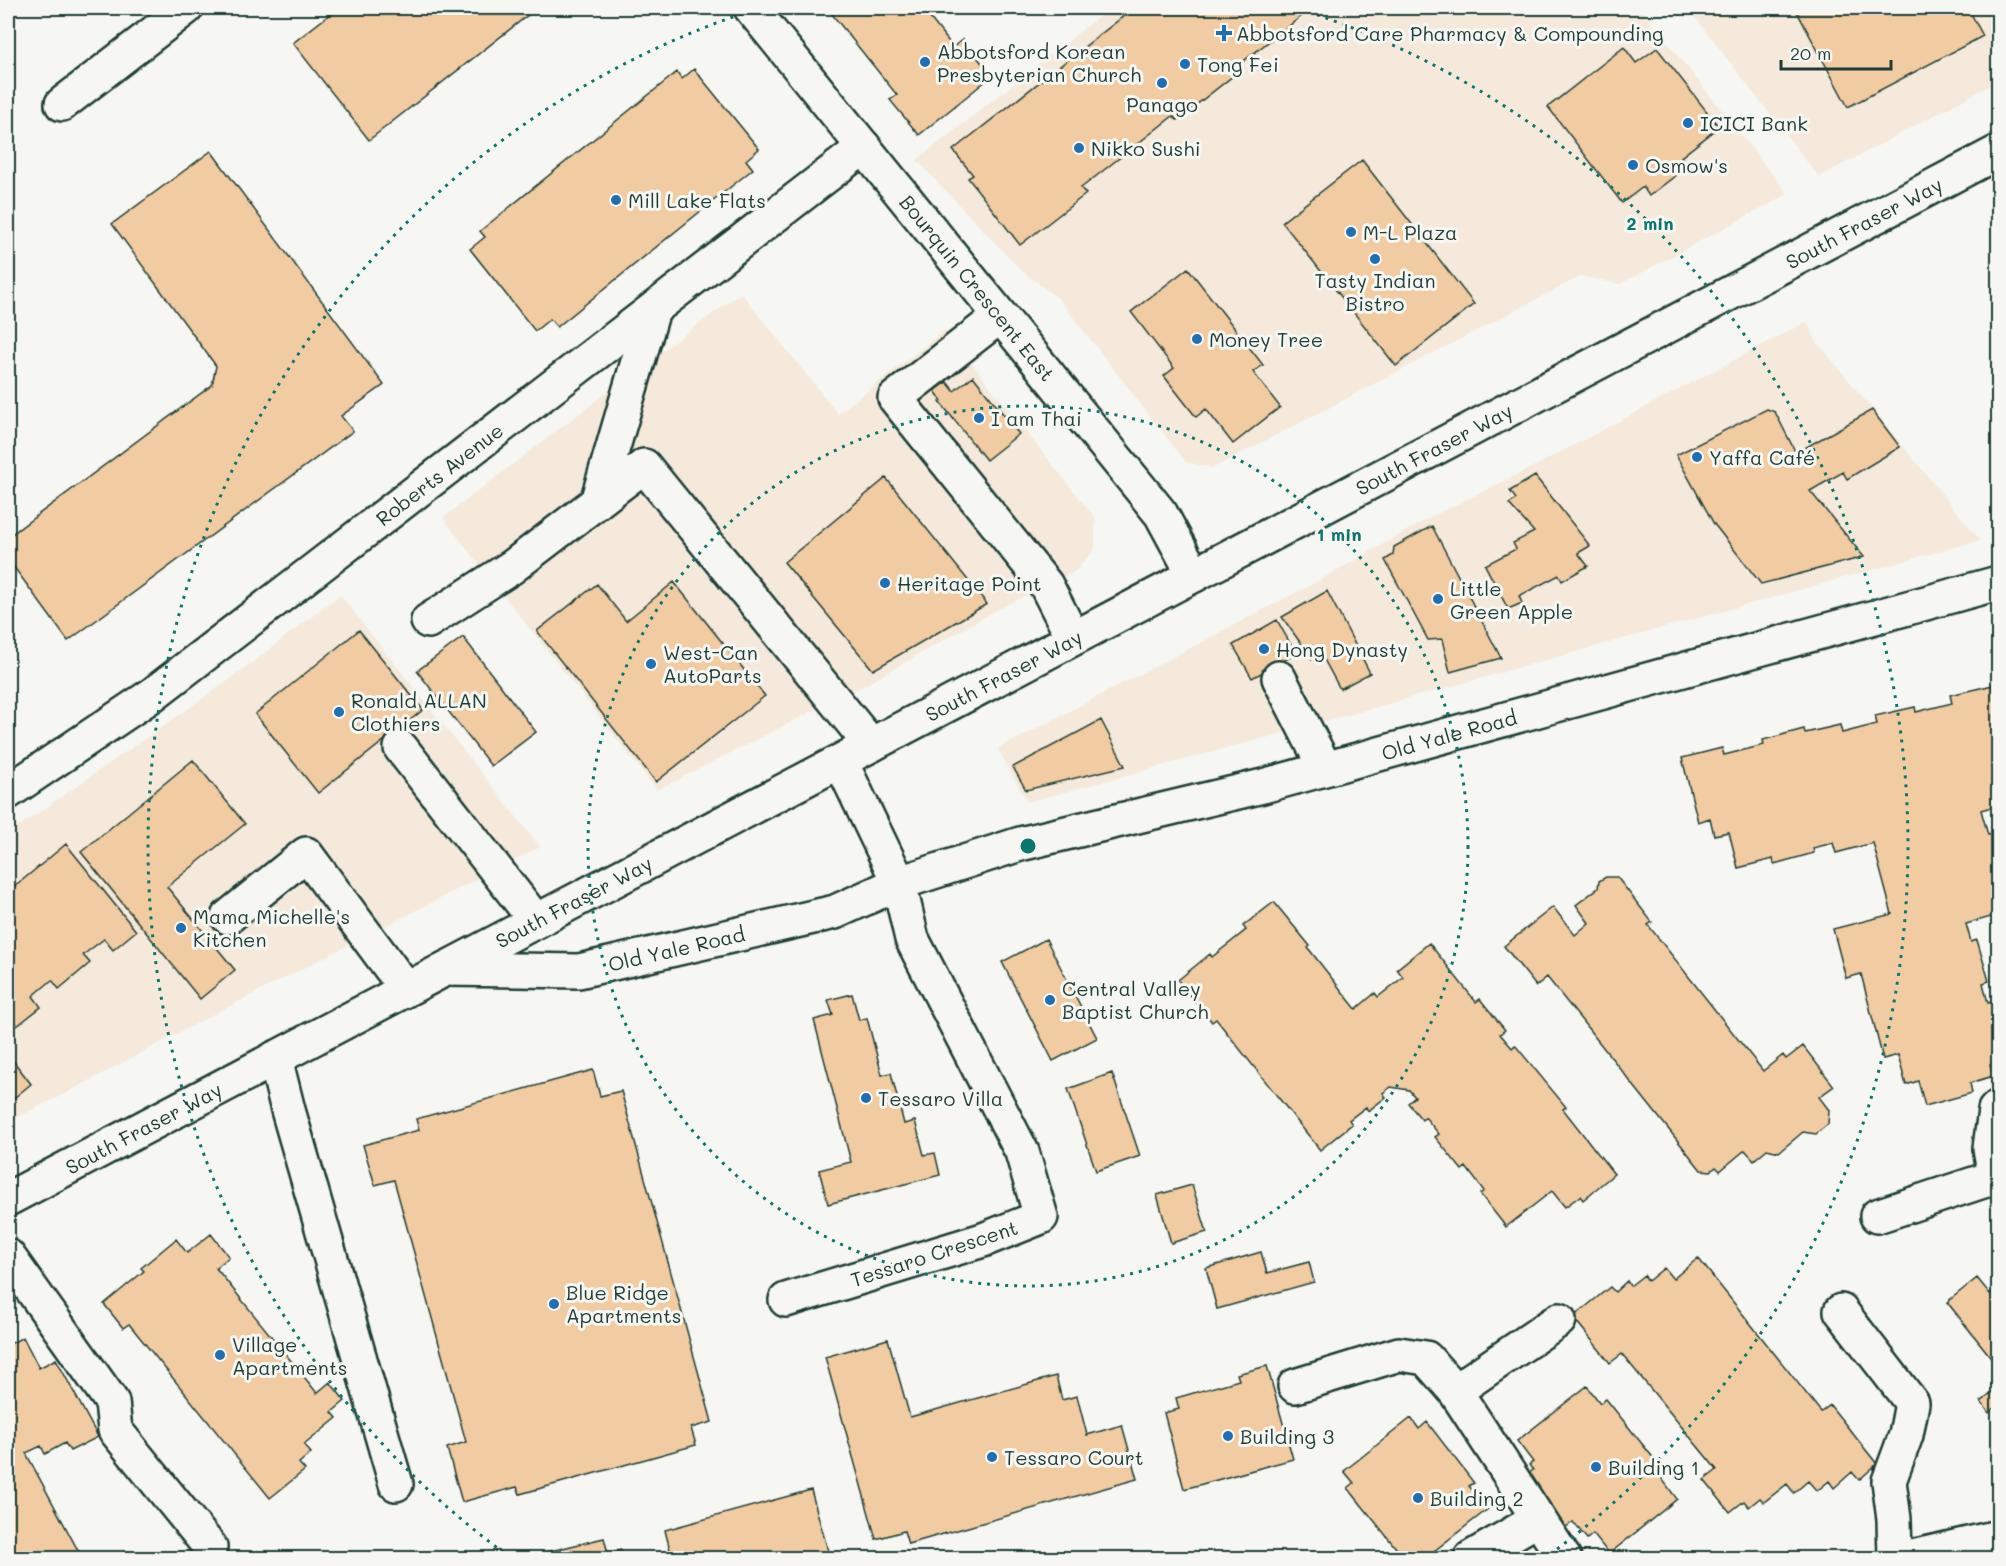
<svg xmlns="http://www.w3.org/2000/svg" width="2006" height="1566" font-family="Mali,sans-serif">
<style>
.built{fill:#f4e9da}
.building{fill:#f1cba1;stroke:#1f3d34;stroke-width:1.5}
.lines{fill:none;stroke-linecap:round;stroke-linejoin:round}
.minor-casing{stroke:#1f3d34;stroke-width:38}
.major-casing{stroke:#1f3d34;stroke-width:38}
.minor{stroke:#f6f6f2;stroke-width:33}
.major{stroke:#f6f6f2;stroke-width:33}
.ring{fill:none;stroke:#0f766e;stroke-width:3;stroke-dasharray:3 6}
.poi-dot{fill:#1f6fb2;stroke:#f6f6f2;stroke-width:2}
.labels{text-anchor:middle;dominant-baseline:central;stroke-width:6;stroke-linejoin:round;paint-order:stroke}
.poi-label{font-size:20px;fill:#1f3d34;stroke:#f6f6f2;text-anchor:start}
.street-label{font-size:20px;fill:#1f3d34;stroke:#f6f6f2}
.centre{fill:#0f766e;stroke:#f6f6f2;stroke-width:3}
.ring-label{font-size:18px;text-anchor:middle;font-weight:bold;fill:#0f766e;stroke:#f6f6f2;stroke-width:6;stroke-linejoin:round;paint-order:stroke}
</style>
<rect width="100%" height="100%" fill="#f6f6f2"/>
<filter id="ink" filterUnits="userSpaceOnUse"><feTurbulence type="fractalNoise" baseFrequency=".0167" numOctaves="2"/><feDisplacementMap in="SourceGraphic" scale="12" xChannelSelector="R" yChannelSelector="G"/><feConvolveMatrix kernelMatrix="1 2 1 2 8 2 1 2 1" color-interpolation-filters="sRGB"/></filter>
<g filter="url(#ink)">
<path class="built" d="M1110 8H1640L1788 194 1620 284 1581 276 1213 468 1186 462 1059 299 1020 269 917 160Z
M1688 8H1998V81L1819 177Z
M741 293 838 414 945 330 1095 518V549L1074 572 998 609 872 681 657 790 443 518 635 371Z
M1806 322 1817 342 1980 540 1268 737 1027 802 998 749 1322 579 1433 516 1535 466Z
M340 595 540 847 210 1016 68 1092 8 1122V834L228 681Z"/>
<path class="building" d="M338 8H537L369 140 293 43Z
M827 8H922L953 47 963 39 992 76 919 135 890 100 897 95Z
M1134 8H1312L1240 64 1243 68 1177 120 1173 116 1081 188 1086 194 1020 245 968 178 973 175 953 150Z
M1795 8H1968L1983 36 1848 107Z
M1624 47 1636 63 1657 48 1719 127 1681 157 1688 166 1649 196 1643 187 1622 203 1548 107Z
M694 69 759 149 746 160 753 169 557 327 550 319 535 331 470 249 485 237 480 231 677 72 682 79Z
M211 151 384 385 341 416 353 431 68 641 8 559V537L212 385 216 366 112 224Z
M1362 160 1474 304 1396 366 1282 222Z
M1188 268 1263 365 1253 372 1280 407 1233 444 1206 409 1196 417 1164 376 1174 368 1131 312Z
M973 376 1019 434 986 460 940 402 942 401 935 391 947 382 954 391Z
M1767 409 1775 412 1796 453 1872 410 1900 447 1847 479 1843 472 1810 491 1864 557 1761 584 1714 524 1676 455Z
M1535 476 1590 546 1578 553 1588 566 1562 581 1559 575 1519 596 1522 603 1508 609 1485 565 1516 549 1513 543 1534 532 1509 504 1516 499 1510 491Z
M886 478 987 604 873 670 784 562Z
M1432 526 1501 658 1450 672 1442 639 1428 640 1385 560 1393 555 1394 547Z
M674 582 765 696 656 782 537 631 597 584 626 621Z
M1327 591 1370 673 1340 689 1321 654 1312 659 1282 617Z
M1277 620 1296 654 1252 678 1233 645Z
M359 630 423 710 318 793 255 714Z
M463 637 536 732 491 766 417 671Z
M1993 685 1998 709V810H1996L1995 806 1981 810 1988 835 1992 834 1998 861V915L1966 924 1971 942 1977 940 1989 981 1983 983 1988 1003 1996 1000 1998 1008V1063L1990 1065 1993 1076 1970 1083 1972 1093 1925 1106 1918 1081 1906 1085 1898 1055 1883 1059 1861 974 1846 978 1833 929 1892 914 1873 843 1836 853 1833 843 1813 848 1814 853 1774 864 1773 859 1738 868 1729 832 1714 835 1710 818 1698 822 1682 758 1722 748 1724 755 1764 745 1763 740 1804 729 1805 733 1840 725 1842 733 1877 724 1875 716 1915 707 1916 712 1952 703 1950 695Z
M1101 720 1125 766 1026 790 1013 767Z
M193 760 245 824 167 887 235 970 200 999 81 852Z
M66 844 136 931 113 950 104 939 83 955 90 963 59 989 52 980 33 996 41 1007 17 1026 8 1015V892Z
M1606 877H1617L1652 922 1648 925 1763 1071 1783 1055 1786 1059 1803 1046 1834 1086 1819 1097 1829 1110 1828 1124 1816 1134 1803 1132 1779 1152 1767 1149 1754 1160 1745 1150 1720 1171 1716 1167 1711 1171 1701 1170 1547 977 1536 986 1504 946 1553 907 1575 935 1589 923 1576 905 1598 888 1599 881Z
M1274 902 1310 946 1308 948 1356 1009 1375 993 1378 997 1403 977 1397 969 1429 943 1476 1002 1480 999 1505 1030 1500 1034 1512 1048 1515 1045 1566 1107 1563 1109 1614 1174 1583 1200 1580 1196 1565 1207 1552 1191 1506 1227 1480 1194 1484 1191 1466 1167 1462 1170 1435 1137 1439 1134 1425 1117 1422 1120 1408 1103 1415 1097 1409 1090 1391 1087 1383 1093 1386 1097 1368 1111 1366 1107 1349 1120 1352 1124 1320 1150 1216 1019 1212 1022 1178 980 1210 954 1212 957 1246 930 1243 926Z
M1046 939 1097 1038 1053 1061 1002 962Z
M852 994 859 1020 867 1018 882 1075 891 1073 904 1124 915 1121 924 1155 935 1153 940 1175 828 1204 819 1170 851 1162 814 1020 833 1015 828 1000Z
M8 1054 31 1084 8 1103Z
M593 1070 600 1096 621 1091 712 1422 691 1428 696 1445 520 1494 517 1487 462 1502 447 1448 466 1442 394 1180 375 1185 363 1145 419 1130 416 1119Z
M1112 1073 1140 1156 1096 1171 1068 1089Z
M1192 1185 1207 1232 1171 1243 1157 1195Z
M211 1234 229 1257 216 1268 317 1393 330 1382 345 1401 332 1412 337 1418 304 1445 311 1453 299 1463 305 1470 270 1498 129 1324 123 1328 104 1304 144 1271 141 1268 176 1239 187 1253Z
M1261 1252 1267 1273 1309 1262 1314 1282 1217 1309 1206 1268Z
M1698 1258 1821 1412 1830 1405 1877 1464 1859 1480 1852 1472 1834 1488 1829 1481 1817 1491 1808 1481 1794 1493 1787 1484 1764 1502 1760 1498 1749 1507 1744 1501 1730 1512 1704 1480 1717 1470 1622 1354 1610 1363 1573 1317 1610 1287 1615 1292 1627 1281 1630 1286 1644 1275 1648 1281 1664 1268 1673 1279Z
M1977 1278 1990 1294 1998 1286V1366L1947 1302Z
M23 1337 39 1368 56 1359 98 1437 70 1451 65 1443 45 1454 41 1446 26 1453 82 1558H8V1345Z
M888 1339 910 1417 1056 1376 1062 1400 1077 1396 1087 1435 1122 1425 1137 1479 908 1544 904 1531 876 1539 825 1357Z
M1267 1366 1293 1459 1184 1489 1164 1413 1179 1409 1176 1398 1239 1380 1237 1374Z
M1587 1386 1600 1403 1606 1399 1667 1475 1662 1479 1677 1499 1609 1554 1593 1534 1587 1539 1573 1522 1566 1527 1526 1476 1533 1470 1529 1465 1533 1462 1517 1441Z
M1998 1388V1405L1989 1413 1981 1402Z
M1411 1418 1419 1429 1427 1422 1474 1483 1469 1486 1488 1509 1425 1558H1404L1348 1488 1354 1483 1344 1471Z
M811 1490 830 1558H672L665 1530Z
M604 1538 608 1553 621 1550 623 1558H522Z"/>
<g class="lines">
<g class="minor-casing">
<g id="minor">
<path id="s1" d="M751 8 1161 514 1194 575"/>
<path d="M62 104 186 8"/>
<path d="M1000 316 895 398 1046 585 1073 638"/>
<path d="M597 502 653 310"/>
<path d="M428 621 512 567 644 466 871 745"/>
<path d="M1279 678 1325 768"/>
<path d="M401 748 536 921"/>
<path id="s2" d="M841 762 899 883 1020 844 1263 786 1998 583"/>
<path id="s3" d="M8 792 152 695 864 147"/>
<path d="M228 917 306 854 406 989"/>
<path id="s4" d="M445 969 579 971 835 912 899 883 912 939 1022 1152 1041 1217 983 1240 786 1300"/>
<path d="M275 1058 288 1110 396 1484"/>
<path d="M1877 1216 1995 1177 1990 1148 1995 1110 1998 1107"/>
<path d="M8 1256 112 1402 115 1430 210 1547"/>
<path d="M1841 1311 1912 1403 1906 1435 1889 1481 1894 1519 1895 1558"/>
<path d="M1295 1386 1399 1354 1426 1358 1455 1391 1564 1558"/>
<path d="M1455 1391 1559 1320"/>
<path d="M1471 1558 1538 1519"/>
</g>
</g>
<g class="major-casing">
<g id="major">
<path id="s5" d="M8 1199 1998 152"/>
<path d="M1908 1558 1998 1537"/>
</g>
</g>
<use href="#minor" class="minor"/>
<use href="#major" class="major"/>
</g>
</g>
<g class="ring">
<circle cx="1028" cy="846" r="440"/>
<path d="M511 1558A880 880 0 0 1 756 9M1300 9A880 880 0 0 1 1545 1558"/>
</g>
<g class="poi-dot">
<path d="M1221 24h6v6h6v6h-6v6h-6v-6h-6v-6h6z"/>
<circle cx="925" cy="62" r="6"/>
<circle cx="1185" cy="64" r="6"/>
<circle cx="1162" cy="83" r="6"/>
<circle cx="1688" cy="123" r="6"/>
<circle cx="1079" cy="148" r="6"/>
<circle cx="1633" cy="165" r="6"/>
<circle cx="616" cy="200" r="6"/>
<circle cx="1351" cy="232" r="6"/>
<circle cx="1375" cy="259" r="6"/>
<circle cx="1197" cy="339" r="6"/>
<circle cx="979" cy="418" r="6"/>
<circle cx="1697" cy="457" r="6"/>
<circle cx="885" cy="583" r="6"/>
<circle cx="1438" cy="599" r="6"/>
<circle cx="1264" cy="649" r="6"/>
<circle cx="651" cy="664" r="6"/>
<circle cx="339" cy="712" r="6"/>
<circle cx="181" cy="928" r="6"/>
<circle cx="1050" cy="1000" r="6"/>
<circle cx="866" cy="1098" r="6"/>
<circle cx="554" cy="1304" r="6"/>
<circle cx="220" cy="1355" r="6"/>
<circle cx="1228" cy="1436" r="6"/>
<circle cx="992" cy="1457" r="6"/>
<circle cx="1596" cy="1467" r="6"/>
<circle cx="1418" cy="1498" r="6"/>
</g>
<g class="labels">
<g class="poi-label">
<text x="1236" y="33">Abbotsford Care Pharmacy &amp; Compounding</text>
<text x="937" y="51">Abbotsford Korean<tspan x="937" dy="23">Presbyterian Church</tspan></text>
<text x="1197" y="64">Tong Fei</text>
<text x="1162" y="104" text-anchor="middle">Panago</text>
<text x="1700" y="123">ICICI Bank</text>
<text x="1091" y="148">Nikko Sushi</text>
<text x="1645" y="165">Osmow's</text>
<text x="628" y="200">Mill Lake Flats</text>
<text x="1363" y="232">M-L Plaza</text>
<text x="1375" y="280" text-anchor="middle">Tasty Indian<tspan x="1375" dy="23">Bistro</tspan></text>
<text x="1209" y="339">Money Tree</text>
<text x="991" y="418">I am Thai</text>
<text x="1709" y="457">Yaffa Café</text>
<text x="897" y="583">Heritage Point</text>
<text x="1450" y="588">Little<tspan x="1450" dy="23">Green Apple</tspan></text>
<text x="1276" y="649">Hong Dynasty</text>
<text x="663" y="652">West-Can<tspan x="663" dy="23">AutoParts</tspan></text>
<text x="351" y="700">Ronald ALLAN<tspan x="351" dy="23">Clothiers</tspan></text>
<text x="193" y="916">Mama Michelle's<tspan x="193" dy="23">Kitchen</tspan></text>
<text x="1062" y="988">Central Valley<tspan x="1062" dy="23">Baptist Church</tspan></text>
<text x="878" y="1098">Tessaro Villa</text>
<text x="566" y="1292">Blue Ridge<tspan x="566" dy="23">Apartments</tspan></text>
<text x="232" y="1344">Village<tspan x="232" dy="23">Apartments</tspan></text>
<text x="1240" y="1436">Building 3</text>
<text x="1004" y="1457">Tessaro Court</text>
<text x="1608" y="1467">Building 1</text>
<text x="1430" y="1498">Building 2</text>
</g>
<g class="street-label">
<text stroke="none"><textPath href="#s5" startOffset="2097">South Fraser Way</textPath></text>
<text stroke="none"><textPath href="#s1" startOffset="360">Bourquin Crescent East</textPath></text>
<text stroke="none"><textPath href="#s5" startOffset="1611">South Fraser Way</textPath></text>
<text stroke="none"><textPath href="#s3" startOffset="536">Roberts Avenue</textPath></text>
<text stroke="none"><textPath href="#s5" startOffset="1125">South Fraser Way</textPath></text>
<text stroke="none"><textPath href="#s2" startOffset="704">Old Yale Road</textPath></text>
<text stroke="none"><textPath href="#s5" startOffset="639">South Fraser Way</textPath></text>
<text stroke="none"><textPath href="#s4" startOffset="234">Old Yale Road</textPath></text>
<text stroke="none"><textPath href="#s5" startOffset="153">South Fraser Way</textPath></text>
<text transform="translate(934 1253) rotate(-18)">Tessaro Crescent</text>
</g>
</g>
<circle cx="1028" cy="846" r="9" class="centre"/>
<g class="ring-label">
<text x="1650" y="230">2 min</text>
<text x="1339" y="541">1 min</text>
</g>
<rect width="2006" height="1566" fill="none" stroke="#f6f6f2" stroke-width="30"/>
<rect x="15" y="15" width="1976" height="1536" fill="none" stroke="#1f3d34" stroke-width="2" filter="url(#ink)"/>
<path d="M1781 60v9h110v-9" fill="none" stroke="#1f3d34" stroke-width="3"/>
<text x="1790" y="60" font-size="18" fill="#1f3d34" stroke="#f6f6f2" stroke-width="4.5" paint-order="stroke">20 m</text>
</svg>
